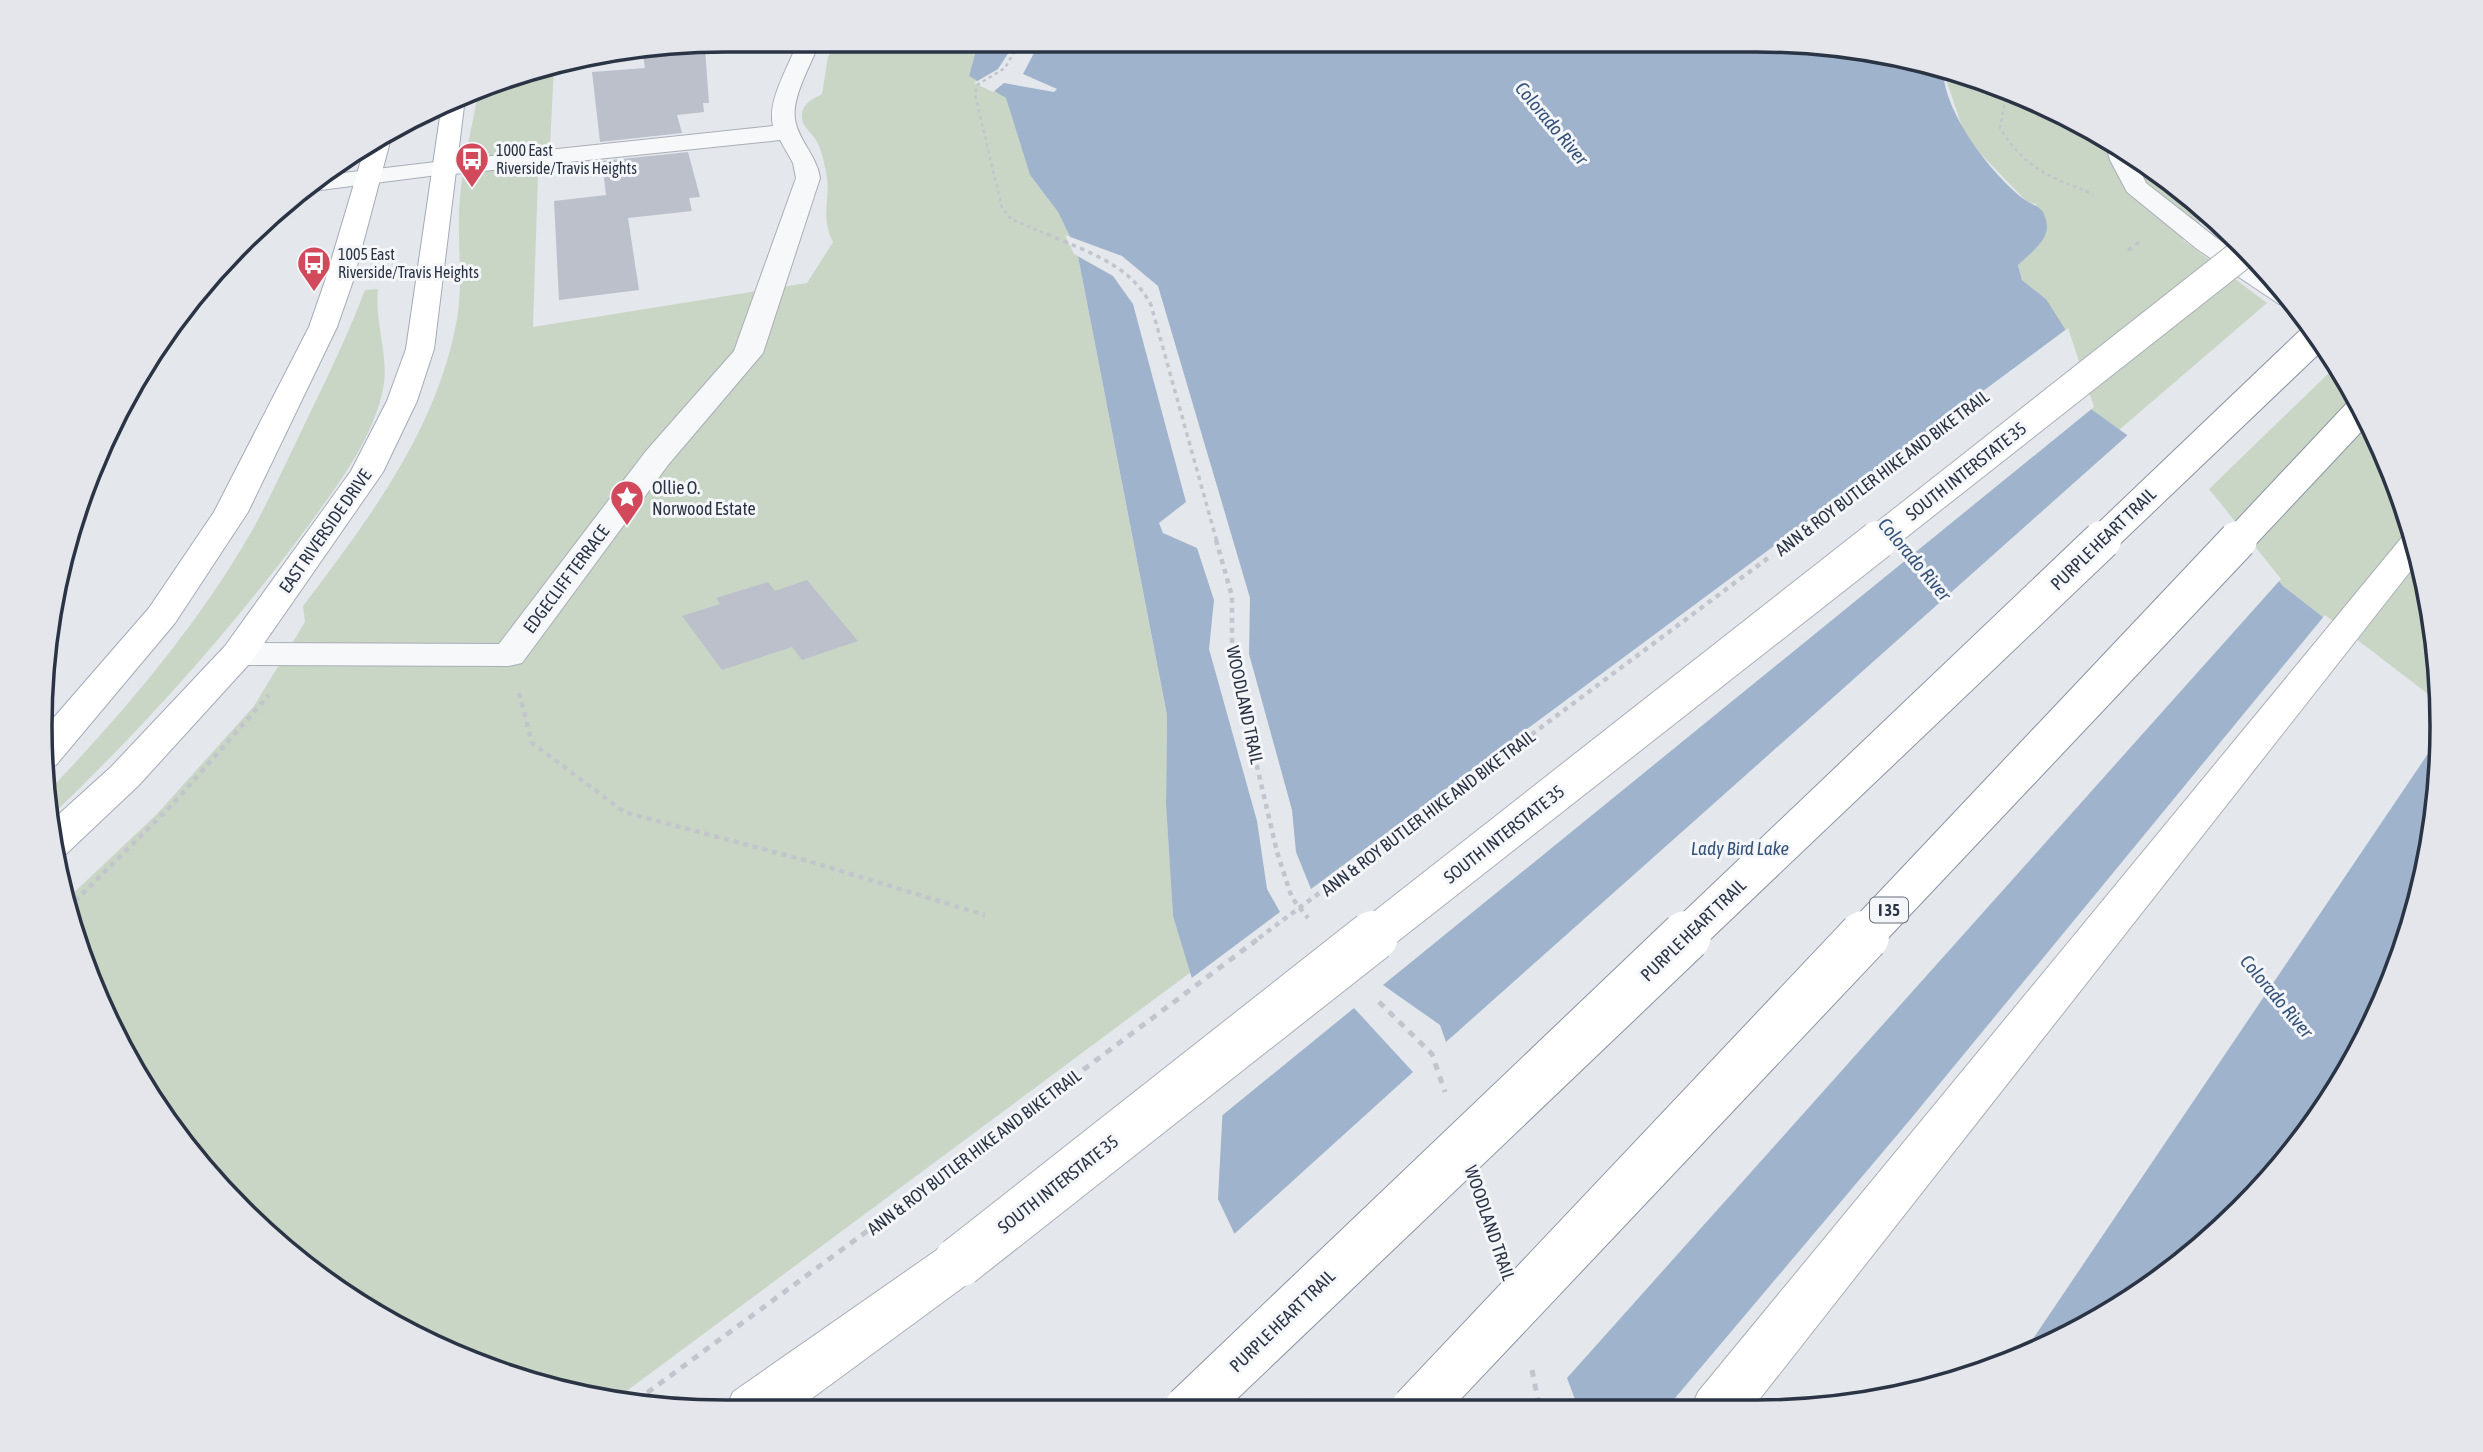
<svg xmlns="http://www.w3.org/2000/svg" width="2483" height="1452" font-family="'Asap Condensed',sans-serif">
<style>
.green{fill:#c9d6c5}
.water{fill:#9fb4cc}
.pier{fill:#e4e7ec}
.building{fill:#bbc0ca}
.lines{fill:none;stroke-linecap:round;stroke-linejoin:round}
.minor-casing{stroke:#a9aeb7;stroke-width:2}
.tertiary-casing{stroke:#a9aeb7;stroke-width:2}
.secondary-casing{stroke:#a9aeb7;stroke-width:2}
.primary-casing{stroke:#a3abb8;stroke-width:2}
.path-far3{stroke:#c2c5cb;stroke-width:2.5;stroke-dasharray:3.5 3.5;stroke-linecap:butt}
.path-far2{stroke:#c2c5cb;stroke-width:3.5;stroke-dasharray:4.5 4.5;stroke-linecap:butt}
.path-far1{stroke:#c2c5cb;stroke-width:4.5;stroke-dasharray:5 5;stroke-linecap:butt}
.path{stroke:#c2c5cb;stroke-width:5;stroke-dasharray:7 7;stroke-linecap:butt}
.minor{fill:#f7f8fa;fill-rule:evenodd}
.tertiary{fill:#f7f8fa;fill-rule:evenodd}
.secondary{fill:#fff;fill-rule:evenodd}
.primary{fill:#fff;fill-rule:evenodd}
.secondary-bridge-far2-casing{stroke:#a9aeb7;stroke-width:32;stroke-linecap:butt}
.secondary-bridge-far1-casing{stroke:#a9aeb7;stroke-width:40;stroke-linecap:butt}
.secondary-bridge-casing{stroke:#a9aeb7;stroke-width:52;stroke-linecap:butt}
.motorway-bridge-far2-casing{stroke:#8b94a3;stroke-width:32;stroke-linecap:butt}
.motorway-bridge-far1-casing{stroke:#8b94a3;stroke-width:40;stroke-linecap:butt}
.motorway-bridge-casing{stroke:#8b94a3;stroke-width:52;stroke-linecap:butt}
.path-bridge-far2{stroke:#c2c5cb;stroke-width:3.5;stroke-dasharray:4.5 4.5;stroke-linecap:butt}
.path-bridge-far1{stroke:#c2c5cb;stroke-width:4.5;stroke-dasharray:5 5;stroke-linecap:butt}
.path-bridge{stroke:#c2c5cb;stroke-width:5;stroke-dasharray:7 7;stroke-linecap:butt}
.secondary-bridge-far2{stroke:#fff;stroke-width:30}
.secondary-bridge-far1{stroke:#fff;stroke-width:38}
.secondary-bridge{stroke:#fff;stroke-width:50}
.motorway-bridge-far2{stroke:#fff;stroke-width:30}
.motorway-bridge-far1{stroke:#fff;stroke-width:38}
.motorway-bridge{stroke:#fff;stroke-width:50}
.labels{text-anchor:middle;dominant-baseline:central;stroke-width:6;stroke-linejoin:round;paint-order:stroke}
.far-poi-label{font-size:16px;fill:#2b3445;stroke:#f4f6f9;text-anchor:start}
.shield{fill:#f4f6f9;stroke:#676e7b;stroke-width:2}
.shield-label{font-size:16px;font-weight:bold;fill:#2b3445}
.street-label{font-size:18px;fill:#2b3445;stroke:#f4f6f9}
.poi-label{font-size:18px;fill:#2b3445;stroke:#f4f6f9;text-anchor:start}
.water-label{font-size:19px;font-style:italic;fill:#34527a;stroke:#f4f6f9}
.rim{fill:none;stroke:#2b3445;stroke-width:3.5}
</style>
<rect width="100%" height="100%" fill="#e4e7ec"/>
<path class="green" d="M834 45H974L976 50 969 76 1006 97 1030 175 1058 212 1077 251 1167 716 1166 805 1173 916 1191 972 617 1398 506 1375 345 1296 210 1178 132 1069 92 988 66 900 157 814 254 706 305 622 303 606C369 519 437 430 457 319 464 278 456 238 460 198 463 161 473 124 479 88L506 77 554 65 550 147 538 176 533 327 807 283 833 242C819 213 832 198 826 172 824 162 821 148 816 140 811 132 802 127 802 117 801 104 813 99 822 94L828 57Z
M1943 70 1977 77 2138 156 2209 214 2183 240 2267 303 2119 430 2091 409 2046 299 2022 280 2018 264 2033 250 2036 204 2027 202 1979 152 1963 130Z
M378 289C374 325 391 358 382 394 369 447 331 494 300 537 224 638 140 731 48 819L45 795C119 717 191 634 246 541 266 507 282 471 299 436 322 388 346 340 365 290Z
M2333 369 2343 375 2390 463 2429 592 2441 709 2283 586 2206 492Z"/>
<path class="water" d="M1802 42 1943 70C1944 113 1992 175 2025 200 2032 205 2038 205 2043 212 2045 216 2047 222 2047 227 2047 242 2028 255 2018 265L2022 280 2046 299 2065 329 2091 409 2206 492 2283 586 2441 709 2443 726 2430 859 2391 988 2327 1107 2242 1211 2100 1320 1977 1375 1802 1410H1318L1218 1199 1224 1084 1173 916 1166 805 1167 715 1077 251 1058 212 1030 175 1006 98 969 76 976 50 974 45Z"/>
<path class="pier" d="M1006 45H1032L1035 51 1023 74 1057 89 1054 92 1004 83 993 92 974 83 998 69 1009 52Z
M1065 235 1122 256 1158 286 1250 598 1249 654 1292 810 1296 852 1311 889 2068 328 2094 407 1383 985 1440 1025 1446 1042 2130 433 2209 489 2281 579 1567 1378 1576 1402 1574 1410H1314L1232 1236 1413 1072 1354 1008 1219 1118 1221 1085 1189 980 1280 912 1267 889 1257 821 1209 649 1214 600 1197 548 1163 533 1159 523 1186 502 1133 304 1113 276 1074 254Z
M2325 615 2441 704 2442 733 2022 1355 1977 1375 1802 1410H1665L1909 1121Z"/>
<path class="building" d="M705 48 709 103H703L704 112 677 115 682 133 600 142 592 72 645 68 643 55Z
M688 152 700 197 689 198 692 211 628 218 639 290 559 300 554 201 606 195 602 161Z
M807 580 858 641 802 660 792 647 722 670 682 616 720 604 716 598 768 582 775 591Z"/>
<g class="lines">
<g class="minor-casing">
<path id="minor" d="M796 46H818C810 67 789 101 796 124 801 143 817 157 820 178L763 353 668 465 522 663 509 666 238 665 225 662 220 654 225 646 238 643 499 644 646 451 734 351 796 178 793 163 780 140 444 175 435 173 432 168 435 163 444 161 773 126C767 101 787 70 796 46Z
M2109 142 2132 153 2146 183 2215 237 2266 271 2294 305 2279 304 2197 249 2127 192 2110 160 2106 146Z"/>
</g>
<g class="tertiary-casing">
<path id="tertiary" d="M444 161 453 163 456 168 453 173 305 192 298 191 318 176Z"/>
</g>
<g class="secondary-casing">
<path id="secondary" d="M2412 534 2420 559 1751 1410H1690L1698 1392 2403 536Z
M959 1240 977 1247 985 1262 977 1277 796 1410H725L733 1392 941 1247Z"/>
</g>
<g class="primary-casing">
<path id="primary" d="M463 94 465 98 434 349 417 401 383 472 251 662 139 785 66 854 53 857 49 823 111 767 225 646 351 471 387 401 406 349 442 103Z
M387 133 391 138 353 281 337 327 248 512 175 623 56 765 42 768 43 730 149 608 214 512 309 327 325 281 365 147Z"/>
</g>
<path class="path-far3" d="M1018 45 1005 68 977 85 975 94 1002 208 1011 219 1051 236
M2007 91 2000 128C2025 169 2050 177 2093 194"/>
<path class="path-far2" d="M1047 234C1087 252 1130 264 1151 305L1217 542
M2128 250 2141 241"/>
<path class="path-far1" d="M1216 540 1232 596V659L1277 852 1292 898 1308 918
M519 693 532 743 624 812 808 861 985 915
M68 908 172 805 269 695"/>
<path class="path" d="M1379 1002 1432 1054 1445 1092
M1484 1206 1497 1244
M1532 1370 1540 1410
M636 1401 904 1204"/>
<use href="#minor" class="minor"/>
<use href="#tertiary" class="tertiary"/>
<use href="#secondary" class="secondary"/>
<use href="#primary" class="primary"/>
<g class="secondary-bridge-far2-casing">
<path id="secondary-bridge-far2" d="M1876 542 2248 249"/>
</g>
<g class="secondary-bridge-far1-casing">
<path id="secondary-bridge-far1" d="M1371 938 1878 540"/>
</g>
<g class="secondary-bridge-casing">
<path id="secondary-bridge" d="M959 1262 1373 936"/>
</g>
<g class="motorway-bridge-far2-casing">
<path id="motorway-bridge-far2" d="M2100 542 2318 334
M2237 542 2362 409"/>
</g>
<g class="motorway-bridge-far1-casing">
<path id="motorway-bridge-far1" d="M1684 938 2102 540
M1862 938 2238 540"/>
</g>
<g class="motorway-bridge-casing">
<path id="motorway-bridge" d="M1189 1410 1686 936
M1416 1410 1864 936"/>
</g>
<path class="path-bridge-far2" d="M1854 494 1929 438"/>
<path class="path-bridge-far1" d="M1259 938 1772 555"/>
<path class="path-bridge" d="M904 1204 1262 936"/>
<use href="#secondary-bridge-far2" class="secondary-bridge-far2"/>
<use href="#secondary-bridge-far1" class="secondary-bridge-far1"/>
<use href="#secondary-bridge" class="secondary-bridge"/>
<use href="#motorway-bridge-far2" class="motorway-bridge-far2"/>
<use href="#motorway-bridge-far1" class="motorway-bridge-far1"/>
<use href="#motorway-bridge" class="motorway-bridge"/>
</g>
<defs>
<g id="bus-pin" transform="scale(1.75)"><path d="M0 17L-7.5 6A9.5 9.5 0 1 1 7.5 6Z" fill="#d1495b" stroke="#f4f6f9"/><path d="M-5-6H5V4H4V6H2V4H-2V6H-4V4H-5ZM-3.5-4V0h7V-4ZM-3.5 1.2v1.5H-2V1.2ZM2 1.2v1.5H3.5V1.2Z" fill="#fff"/></g>
<g id="sight-pin" transform="scale(1.75)"><path d="M0 17L-7.5 6A9.5 9.5 0 1 1 7.5 6Z" fill="#d1495b" stroke="#f4f6f9"/><path d="M0-6L1.8-2.2L6-1.7L2.9 1.2L3.7 5.4L0 3.3L-3.7 5.4L-2.9 1.2L-6-1.7L-1.8-2.2Z" fill="#fff"/></g>
</defs>
<g fill-rule="evenodd">
<use href="#bus-pin" x="472" y="159"/>
<use href="#bus-pin" x="314" y="263"/>
<use href="#sight-pin" x="627" y="497"/>
</g>
<g class="labels">
<g class="far-poi-label">
<text x="496" y="150">1000 East<tspan x="496" dy="18">Riverside/Travis Heights</tspan></text>
<text x="338" y="254">1005 East<tspan x="338" dy="18">Riverside/Travis Heights</tspan></text>
</g>
<rect class="shield" x="1870" y="897.5" width="38" height="25" rx="5"/>
<g class="shield-label">
<text x="1889" y="910">I 35</text>
</g>
<g class="street-label">
<text transform="translate(1966 471) rotate(-38)">SOUTH INTERSTATE 35</text>
<text transform="translate(1882 473) rotate(-37)">ANN &amp; ROY BUTLER HIKE AND BIKE TRAIL</text>
<text transform="translate(325 531) rotate(-55)">EAST RIVERSIDE DRIVE</text>
<text transform="translate(2103 539) rotate(-44)">PURPLE HEART TRAIL</text>
<text transform="translate(566 579) rotate(-53)">EDGECLIFF TERRACE</text>
<text transform="translate(1245 705) rotate(78)">WOODLAND TRAIL</text>
<text transform="translate(1428 813) rotate(-37)">ANN &amp; ROY BUTLER HIKE AND BIKE TRAIL</text>
<text transform="translate(1504 834) rotate(-38)">SOUTH INTERSTATE 35</text>
<text transform="translate(1693 930) rotate(-44)">PURPLE HEART TRAIL</text>
<text transform="translate(974 1152) rotate(-37)">ANN &amp; ROY BUTLER HIKE AND BIKE TRAIL</text>
<text transform="translate(1058 1184) rotate(-38)">SOUTH INTERSTATE 35</text>
<text transform="translate(1490 1223) rotate(71)">WOODLAND TRAIL</text>
<text transform="translate(1282 1321) rotate(-44)">PURPLE HEART TRAIL</text>
</g>
<g class="poi-label">
<text x="652" y="487">Ollie O.<tspan x="652" dy="21">Norwood Estate</tspan></text>
</g>
<g class="water-label">
<text transform="translate(1552 123) rotate(50)">Colorado River</text>
<text transform="translate(1915 559) rotate(50)">Colorado River</text>
<text x="1740" y="848">Lady Bird Lake</text>
<text transform="translate(2277 996) rotate(50)">Colorado River</text>
</g>
</g>
<path d="M0 0H2483V1452H0ZM726 52H1756A674 674 0 0 1 2430 726V726A674 674 0 0 1 1756 1400H726A674 674 0 0 1 52 726V726A674 674 0 0 1 726 52Z" fill="#e4e6eb" fill-rule="evenodd"/>
<path class="rim" d="M726 52H1756A674 674 0 0 1 2430 726V726A674 674 0 0 1 1756 1400H726A674 674 0 0 1 52 726V726A674 674 0 0 1 726 52Z"/>
</svg>
